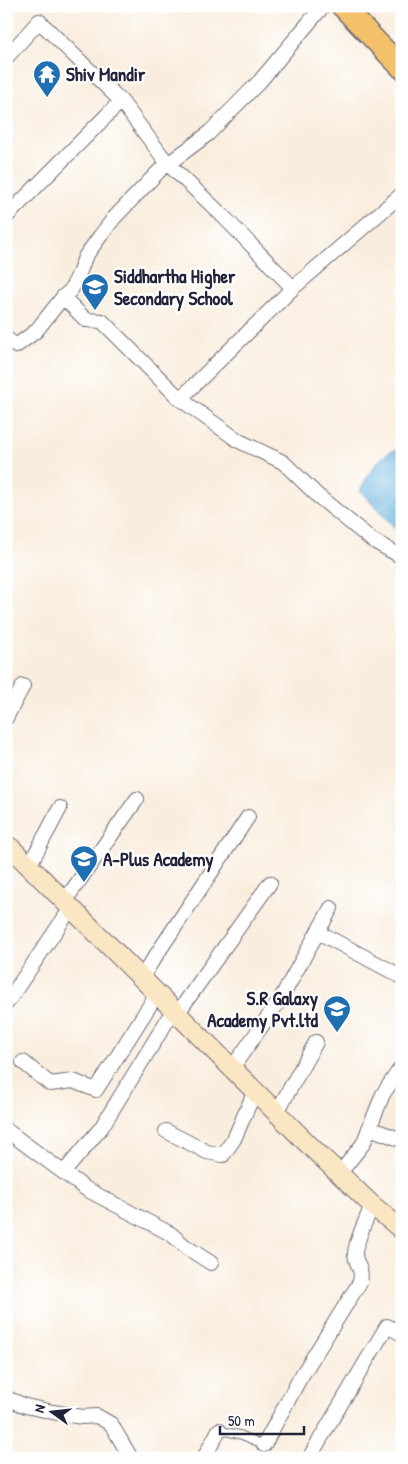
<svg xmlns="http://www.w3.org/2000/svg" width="408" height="1464" font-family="'Patrick Hand',sans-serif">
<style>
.water{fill:#65b0dd;stroke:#44698c}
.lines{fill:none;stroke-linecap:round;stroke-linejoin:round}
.lane-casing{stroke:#6d6974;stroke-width:9}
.street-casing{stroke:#6d6974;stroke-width:16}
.secondary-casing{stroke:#6d6974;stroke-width:21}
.primary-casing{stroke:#6d6974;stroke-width:24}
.lane{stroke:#fff;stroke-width:7}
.street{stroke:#fff;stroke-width:14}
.secondary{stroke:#fbe6c4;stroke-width:19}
.primary{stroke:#f4c16b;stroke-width:21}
.labels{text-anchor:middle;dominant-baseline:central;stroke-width:4.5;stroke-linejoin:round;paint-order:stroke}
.poi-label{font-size:19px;font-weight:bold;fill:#22223b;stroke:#fff;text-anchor:start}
</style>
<rect width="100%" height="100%" fill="#fff"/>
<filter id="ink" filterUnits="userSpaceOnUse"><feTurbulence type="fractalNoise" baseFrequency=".02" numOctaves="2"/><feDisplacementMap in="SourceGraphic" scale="10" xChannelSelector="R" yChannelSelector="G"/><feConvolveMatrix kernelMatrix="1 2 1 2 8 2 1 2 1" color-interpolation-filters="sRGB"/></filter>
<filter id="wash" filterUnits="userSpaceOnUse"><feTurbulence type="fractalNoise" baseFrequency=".0096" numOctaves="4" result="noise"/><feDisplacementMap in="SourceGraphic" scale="20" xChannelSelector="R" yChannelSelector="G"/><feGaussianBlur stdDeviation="1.12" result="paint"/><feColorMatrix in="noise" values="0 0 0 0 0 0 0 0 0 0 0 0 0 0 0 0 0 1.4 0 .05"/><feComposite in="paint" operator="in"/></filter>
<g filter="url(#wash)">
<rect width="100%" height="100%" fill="#f9eddd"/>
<path class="water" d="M402 449V530L396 529 360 491C365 479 378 457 390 452 393 450 398 450 402 449Z"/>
</g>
<g filter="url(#ink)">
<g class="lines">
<g class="lane-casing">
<path id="lane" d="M219 1430 241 1435 264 1445"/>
</g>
<g class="street-casing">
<path id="street" d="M323 6 260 81 208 134 168 164 221 214 293 288 402 194
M6 58 39 21 121 101 168 164 164 166 114 218 101 235 85 257 79 274 71 290 63 297 36 331 16 346 6 338
M6 217 121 101
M63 297 86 320 102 321 180 399 239 441 283 462 318 496 372 540 402 557
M180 399 293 288
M6 718 23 686
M29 866 60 808
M64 902 137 799
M318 932 402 977
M141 978 248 817
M6 1004 71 908
M177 1014 270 883
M23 1062 50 1084 73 1081 96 1090 157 994
M232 1068 280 1000 331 908
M277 1112 316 1042
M369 1128 402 1140
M6 1130 86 1189 171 1234 186 1247 211 1263
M166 1131 207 1152 223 1155 234 1139 255 1091
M64 1172 101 1128 173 1011
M339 1174 363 1144 383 1094 402 1066
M6 1398 26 1406 53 1412 82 1417 97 1416 111 1424 131 1458
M264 1445 299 1380 360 1282C363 1268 357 1268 355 1255 354 1245 368 1216 372 1205
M312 1453 387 1326 402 1334
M204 1458 219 1430"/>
</g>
<g class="secondary-casing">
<path id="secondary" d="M6 845 11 848 307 1143 372 1205 402 1230"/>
</g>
<g class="primary-casing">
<path id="primary" d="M342 6 402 68"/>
</g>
<use href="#lane" class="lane"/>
<use href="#street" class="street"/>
<use href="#secondary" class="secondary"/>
<use href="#primary" class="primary"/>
</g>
</g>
<defs>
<g id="temple-pin" transform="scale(1.4375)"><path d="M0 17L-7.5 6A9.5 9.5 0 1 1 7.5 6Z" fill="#1f6fb2" stroke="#fff"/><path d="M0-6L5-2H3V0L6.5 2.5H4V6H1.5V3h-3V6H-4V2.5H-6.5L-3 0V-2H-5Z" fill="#fff"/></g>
<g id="school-pin" transform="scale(1.4375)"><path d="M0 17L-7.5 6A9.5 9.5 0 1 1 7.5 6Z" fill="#1f6fb2" stroke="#fff"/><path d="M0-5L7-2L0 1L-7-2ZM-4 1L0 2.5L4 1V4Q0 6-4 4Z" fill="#fff"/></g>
</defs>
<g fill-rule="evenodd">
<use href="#temple-pin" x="47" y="74"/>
<use href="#school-pin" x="95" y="287"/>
<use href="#school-pin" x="84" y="859"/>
<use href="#school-pin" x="337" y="1009"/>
</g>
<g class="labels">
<g class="poi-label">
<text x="66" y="74">Shiv Mandir</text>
<text x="114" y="276">Siddhartha Higher<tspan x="114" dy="22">Secondary School</tspan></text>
<text x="103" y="859">A-Plus Academy</text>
<text x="318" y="998" text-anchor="end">S.R Galaxy<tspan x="318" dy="22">Academy Pvt.ltd</tspan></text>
</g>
</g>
<rect width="408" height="1464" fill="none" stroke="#fff" stroke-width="25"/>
<g transform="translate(52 1412) rotate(285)" stroke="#ffffff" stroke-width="4" paint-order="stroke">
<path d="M0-4L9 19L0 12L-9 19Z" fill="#22223b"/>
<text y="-8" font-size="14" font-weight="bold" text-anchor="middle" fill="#22223b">N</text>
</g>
<path d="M220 1426v8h84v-8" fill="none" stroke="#22223b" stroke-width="2.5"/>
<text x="228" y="1426" font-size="15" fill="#22223b" stroke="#ffffff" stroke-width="4" paint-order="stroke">50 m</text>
</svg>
